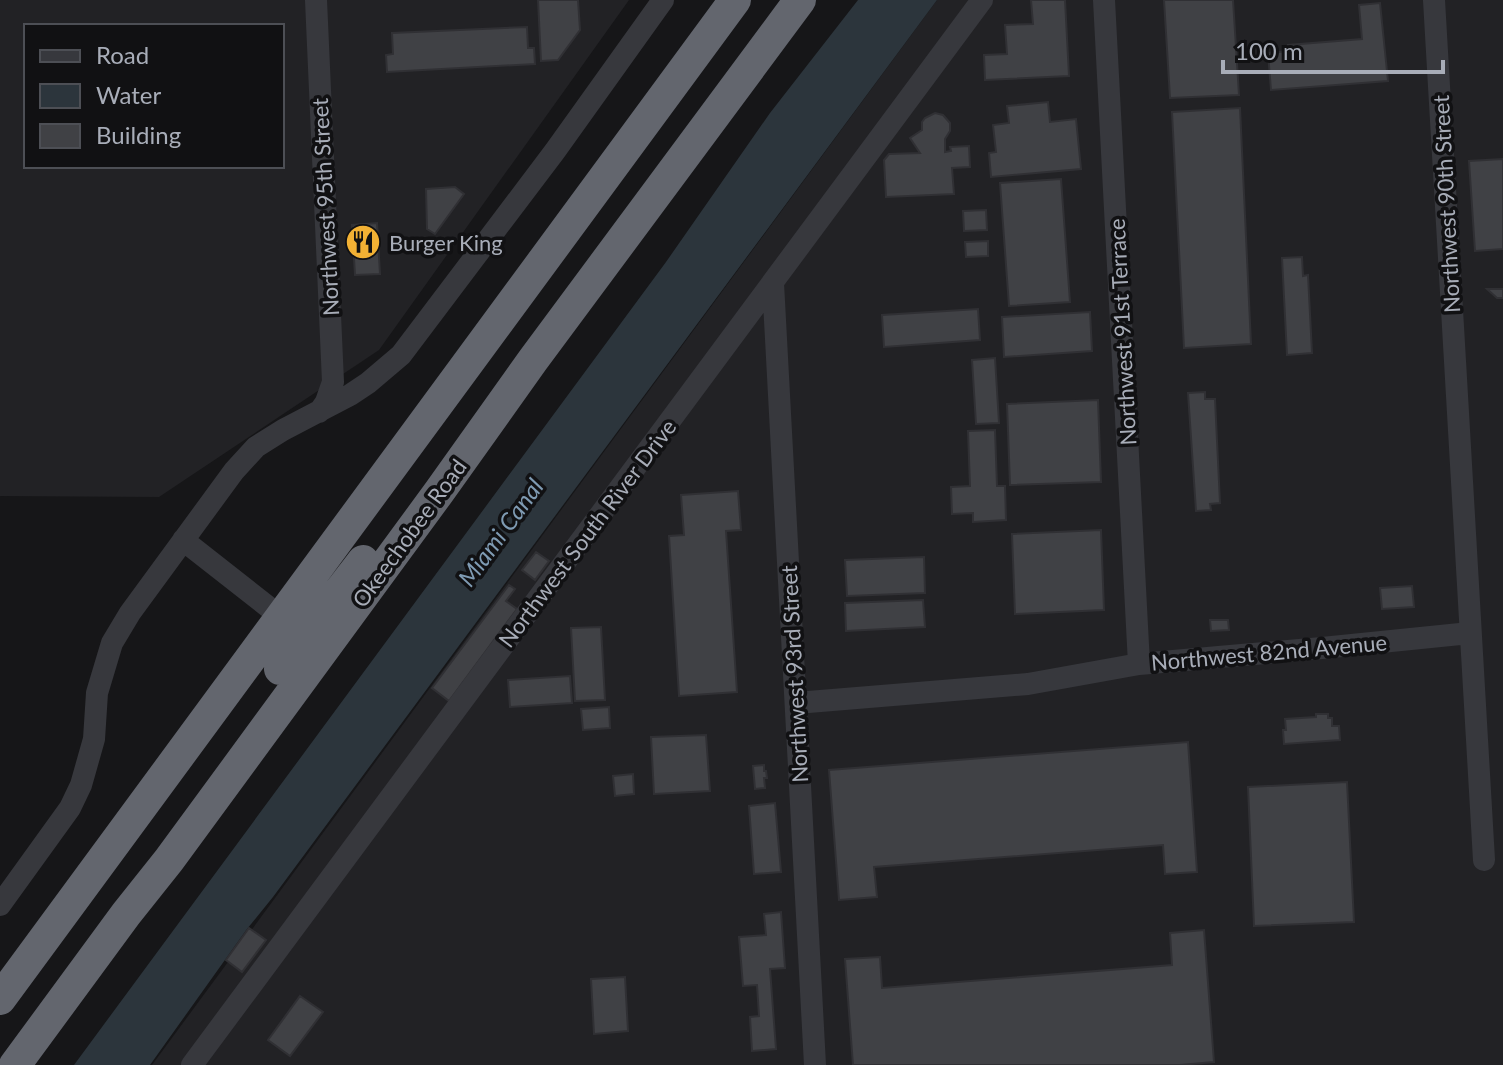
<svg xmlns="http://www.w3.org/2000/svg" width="1503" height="1065" font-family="Lato,sans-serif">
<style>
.built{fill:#222225;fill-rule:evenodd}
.water{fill:#2c353c}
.building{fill:#404145;stroke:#303034;stroke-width:2}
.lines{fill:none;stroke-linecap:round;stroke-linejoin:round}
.minor{stroke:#37383d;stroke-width:22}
.highway{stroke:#63666e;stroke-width:32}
.labels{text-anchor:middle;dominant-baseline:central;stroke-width:7;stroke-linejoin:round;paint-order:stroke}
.street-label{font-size:22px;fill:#a8adb8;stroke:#111113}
.poi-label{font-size:22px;fill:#a8adb8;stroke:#111113;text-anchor:start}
.water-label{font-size:24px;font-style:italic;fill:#7f9bb3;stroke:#111113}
</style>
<rect width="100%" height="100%" fill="#161618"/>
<path class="built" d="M0 0H629L379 350 159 497 0 496ZM26 26H282V166H26Z
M937 0H1503V1065H152Z"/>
<path class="water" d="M858 0H937L273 897 247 929 150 1065H74L666 262 770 113Z"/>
<path class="building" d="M538 0H578L580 30 558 60 541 61Z
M1031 0H1065L1069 76 985 80 984 55 1007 54 1005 25 1033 24Z
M1164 0H1233L1239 95 1170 98Z
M1380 3 1388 81 1271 90 1268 53 1288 51V45L1362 39 1359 5Z
M527 27 528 48H534L535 64 387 72 386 55 393 54 392 33Z
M1048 102 1050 122 1076 119 1081 169 991 177 989 153 996 152 993 125 1009 123 1007 106Z
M1240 108 1251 344 1184 348 1172 112Z
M935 113 943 115 950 123V131L945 139V152L951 151 950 147 969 146 970 167 952 168 954 194 886 197 884 160 889 154 920 153 910 138 922 130V122L925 118Z
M1503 159V249L1475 251 1469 161Z
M1061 179 1070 302 1009 306 1000 183Z
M455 187 464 194 435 234 427 229 426 189Z
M986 210 987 230 964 231 963 211Z
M377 223 380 274 355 275 352 225Z
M988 241V256L966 257 965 242Z
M1302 257 1303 276 1308 275 1312 353 1287 355 1282 258Z
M1487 289H1503V298H1497Z
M978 309 980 340 884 347 882 315Z
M1090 312 1092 351 1004 357 1002 317Z
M995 358 999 423 976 424 972 360Z
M1205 392V399H1215L1220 503 1210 504 1211 510 1196 511 1188 393Z
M1098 400 1101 482 1010 485 1007 404Z
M995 430 997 486H1005L1006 520 973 522V513L952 514 951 487 970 486 968 431Z
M738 491 741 530 726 531 737 692 679 696 669 536 684 535 681 495Z
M1101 530 1104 610 1015 614 1012 534Z
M536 552 549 561 535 580 522 570Z
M924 557 925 593 847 596 845 560Z
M509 585 515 589 506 601 517 609 449 701 432 688Z
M1412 586 1414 607 1382 609 1380 588Z
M923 600 925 627 846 631 845 603Z
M1210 620H1228L1229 630 1211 631Z
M601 627 605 700 575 701 571 628Z
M570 676 572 703 510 707 508 680Z
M609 707 610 728 583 730 581 709Z
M1316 714H1328V718H1332V726H1339L1340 740 1284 744 1283 730H1286L1285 719 1316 717Z
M706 735 710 791 654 794 651 737Z
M1188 742 1197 872 1165 874 1163 845 874 867 877 897 839 900 829 770Z
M764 765V771H766L767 778H764L765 788 755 789 753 766Z
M633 774 634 794 615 796 613 776Z
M1347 782 1354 922 1254 926 1248 787Z
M775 803 781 872 754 874 749 806Z
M781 912 785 968 770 969 776 1049 752 1051 750 1017 759 1016 757 985 743 986 739 937 766 935 764 914Z
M249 928 266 940 242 972 226 960Z
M1204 930 1214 1062 1180 1065H853L845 959 880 957 882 988 1172 965 1170 933Z
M625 977 628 1031 594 1034 591 979Z
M300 996 323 1012 290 1056 268 1040Z"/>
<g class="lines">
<path class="minor" d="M316 0 333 382 326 402 319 412
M1104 0 1139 664
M1434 0 1484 860
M773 283 815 1065
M183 540 281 617
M796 703 1028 684 1139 664 1322 648 1470 633
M0 905 70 808 81 785 94 739 97 693 112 643 130 613 234 471 256 447 283 430 350 395 368 383 401 355 555 151 663 0
M192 1065 982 0"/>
<path class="highway" d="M280 669 363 561
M0 999 735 0
M15 1065 126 914 169 860 439 492 533 360 800 0"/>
</g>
<defs>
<g id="restaurant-disc" transform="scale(1.8)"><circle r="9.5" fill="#f2b134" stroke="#111113"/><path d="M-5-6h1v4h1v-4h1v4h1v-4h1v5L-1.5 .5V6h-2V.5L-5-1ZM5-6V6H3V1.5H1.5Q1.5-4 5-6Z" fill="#111"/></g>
</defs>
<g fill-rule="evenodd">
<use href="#restaurant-disc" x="363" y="242"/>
</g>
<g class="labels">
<g class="street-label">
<text transform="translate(1446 204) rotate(-93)">Northwest 90th Street</text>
<text transform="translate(325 207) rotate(-93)">Northwest 95th Street</text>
<text transform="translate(1122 332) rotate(-93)">Northwest 91st Terrace</text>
<text transform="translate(409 533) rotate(-54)">Okeechobee Road</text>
<text transform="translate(587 533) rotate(-53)">Northwest South River Drive</text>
<text transform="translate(1269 652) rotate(-5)">Northwest 82nd Avenue</text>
<text transform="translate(794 674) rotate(-93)">Northwest 93rd Street</text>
</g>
<g class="poi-label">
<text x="389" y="242">Burger King</text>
</g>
<g class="water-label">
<text transform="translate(500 532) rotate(-54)">Miami Canal</text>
</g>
</g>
<rect x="24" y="24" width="260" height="144" fill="#111113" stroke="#4d4f55" stroke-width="2"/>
<rect x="40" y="50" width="40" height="12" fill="#37383d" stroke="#4d4f55" stroke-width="2"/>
<text x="96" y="64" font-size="24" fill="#a8adb8">Road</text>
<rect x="40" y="84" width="40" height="24" fill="#2c353c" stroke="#4d4f55" stroke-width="2"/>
<text x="96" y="104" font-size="24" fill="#a8adb8">Water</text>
<rect x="40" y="124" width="40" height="24" fill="#404145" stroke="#4d4f55" stroke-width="2"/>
<text x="96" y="144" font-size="24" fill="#a8adb8">Building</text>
<path d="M1223 60v12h220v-12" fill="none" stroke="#a8adb8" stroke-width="4"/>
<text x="1235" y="60" font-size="24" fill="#a8adb8" stroke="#111113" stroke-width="6" paint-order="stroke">100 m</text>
</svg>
